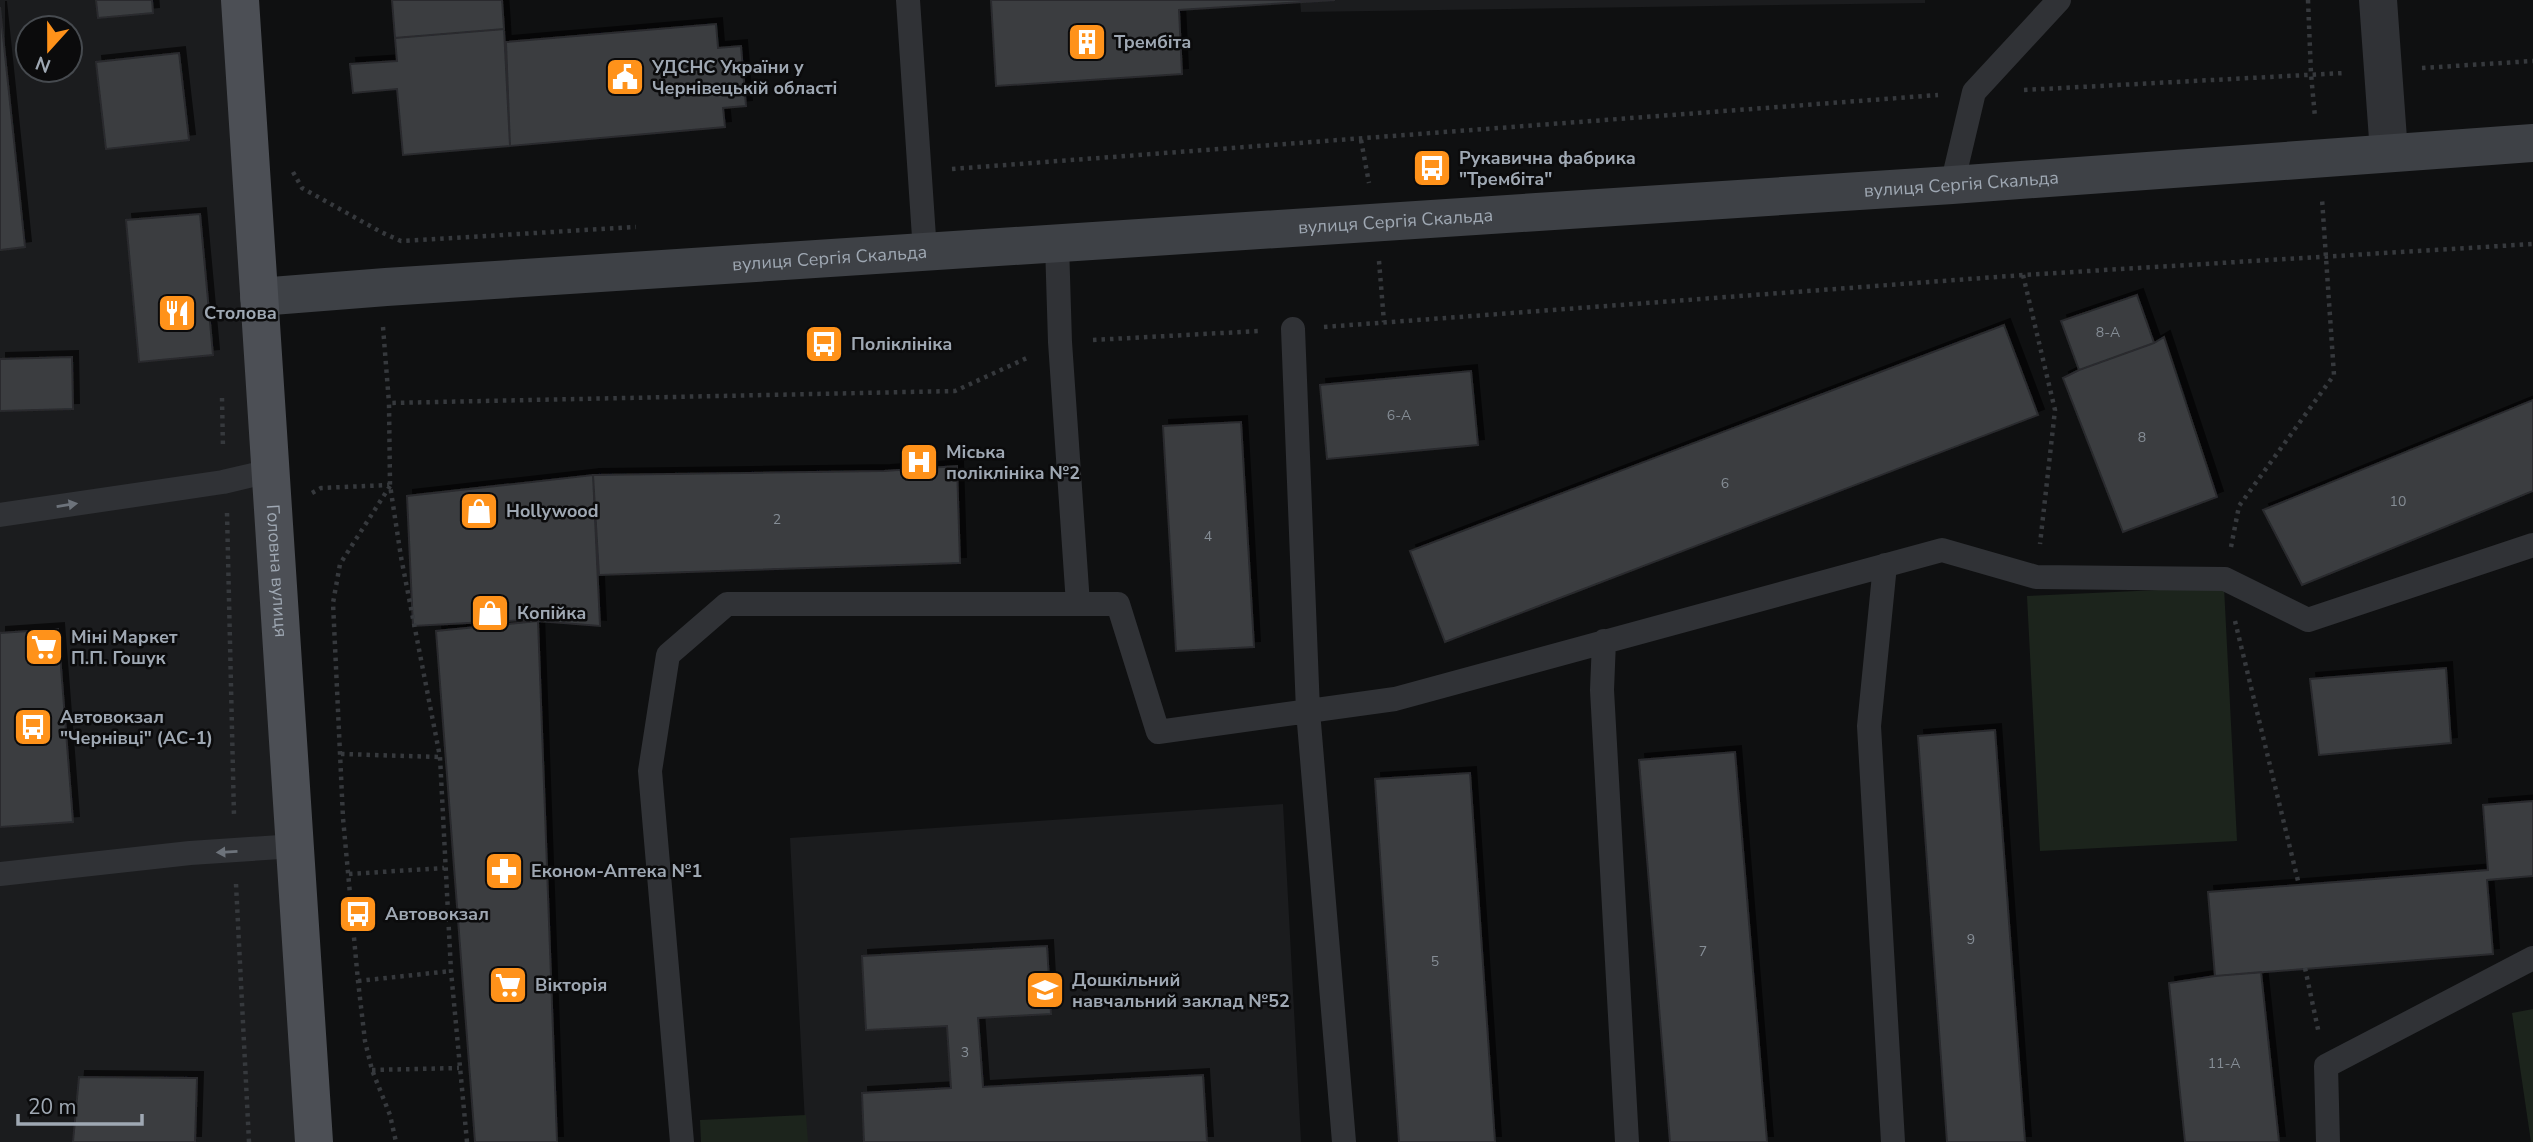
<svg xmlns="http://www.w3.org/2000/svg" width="2533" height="1142" font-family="'Nunito Sans',sans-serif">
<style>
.built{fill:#1b1c1e;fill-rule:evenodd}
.green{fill:#1c241c}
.building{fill:#3b3e41;stroke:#292a2d;stroke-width:2;filter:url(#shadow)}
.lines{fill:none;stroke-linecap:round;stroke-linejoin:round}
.path{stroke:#36393d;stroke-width:4.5;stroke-dasharray:3.5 5;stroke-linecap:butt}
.lane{stroke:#303236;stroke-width:24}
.street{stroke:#303236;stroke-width:38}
.secondary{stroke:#3e4146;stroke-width:38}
.primary{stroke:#4c4f55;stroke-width:38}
.oneway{fill:#6d737b}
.labels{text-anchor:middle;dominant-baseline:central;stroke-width:5;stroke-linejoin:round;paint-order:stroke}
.number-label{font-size:14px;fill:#868e96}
.poi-label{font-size:18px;font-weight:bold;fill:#9fa8b3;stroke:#0b0b0c;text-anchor:start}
.street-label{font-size:18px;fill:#9fa8b3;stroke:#0b0b0c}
</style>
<defs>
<filter id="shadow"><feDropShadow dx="6" dy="-6" stdDeviation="0" flood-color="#0009"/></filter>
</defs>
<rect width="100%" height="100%" fill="#0f1011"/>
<path class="built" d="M0 0H232L305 1142H0ZM28 28H70V70H28Z
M1300 0H1925V3L1301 12Z
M1283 804 1301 1142H806L790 838Z"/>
<path class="green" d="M2224 587 2237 841 2040 851 2027 596Z
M2533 1009V1142H2531L2512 1013Z
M806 1115 808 1142H701L700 1120Z"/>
<path class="building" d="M96 0H152L153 13 98 18Z
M392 0H502L504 29 395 38Z
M991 0H1335L1179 10 1182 74 996 86Z
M0 7 25 247 0 250Z
M716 24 718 48 741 46 746 106 723 108 725 127 510 146 506 42Z
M504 29 510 146 403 155 397 89 353 93 350 64 397 61 395 38Z
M179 53 189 140 106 149 96 62Z
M200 214 213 355 139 362 126 220Z
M2137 295 2154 343 2079 370 2061 321Z
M2004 325 2038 415 1445 642 1410 551Z
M2164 337 2217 497 2123 532 2063 378 2079 370 2154 343Z
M72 357 73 409 0 411V359Z
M1471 371 1478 445 1327 459 1320 385Z
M2533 400V491L2302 585 2263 510Z
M1241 422 1254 647 1176 651 1163 426Z
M957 466 960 563 599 575 593 475 884 471Z
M593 475 600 626 525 620 413 626 407 496Z
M538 621 557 1142H475L436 631Z
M58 629 73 822 0 827V633Z
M2446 668 2451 743 2319 755 2310 679Z
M1995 730 2025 1142H1947L1918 736Z
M1735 752 1767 1142H1670L1639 760Z
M1470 773 1495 1142H1399L1375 779Z
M2533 801V876L2487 880 2493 954 2215 976 2208 892 2488 870 2483 805Z
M1047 946 1051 1014 978 1018 983 1087 1203 1075 1207 1142H864L862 1093 951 1088 947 1026 866 1030 862 956Z
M2261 972 2279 1142H2185L2169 983 2215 976Z
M79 1077 197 1078 195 1142H73Z"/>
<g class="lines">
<path class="path" d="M2308 0 2311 74 2315 117
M2422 68 2533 61
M2024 90 2344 73
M1361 140 1369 183
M952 169 1938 95
M293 172 302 188 381 232 401 241 636 227
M1379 261 1384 322
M2023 275 2055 410 2040 544
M383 327 389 403
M1324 327 2023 275 2533 244
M1093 340 1259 331
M222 398 223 449
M390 486 340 564 333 603 343 818 358 981 365 1041 372 1070 390 1115 396 1142
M312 493 321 488 389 485
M227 513 234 816
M2231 547 2239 506 2334 375 2322 199
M2235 621 2299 885
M341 754 440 757
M349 874 444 868
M236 884 249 1142
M2305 968 2319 1034
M358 981 451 971
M372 1070 459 1068
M467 1142 451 971 440 757 401 557 390 485 389 403 955 391 1029 357"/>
<path class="lane" d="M908 0 925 252
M1952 185 1974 92 2059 0
M1057 244 1060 342 1078 604
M1293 329 1308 711 1344 1142
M0 515 223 482 270 471
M1885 565 1869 726 1893 1142
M1604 641 1602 690 1627 1142
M0 874 190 853 295 846
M682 1142 650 771 668 655 727 604H1118L1158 732 1395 699 1942 550 2036 577 2225 579 2308 620 2533 545
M2328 1142 2326 1066 2533 958"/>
<path class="street" d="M2378 0 2389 153"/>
<path class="secondary" id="s1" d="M259 297 386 287 1952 185 2533 143"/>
<path class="primary" id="s2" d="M240 0 314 1142"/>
</g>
<defs><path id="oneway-solid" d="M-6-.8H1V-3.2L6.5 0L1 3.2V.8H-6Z" transform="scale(1.75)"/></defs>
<g class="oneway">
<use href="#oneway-solid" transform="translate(67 505) rotate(-9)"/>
<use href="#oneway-solid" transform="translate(227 852) rotate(177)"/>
</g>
<defs>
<g id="building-square" transform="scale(2.0125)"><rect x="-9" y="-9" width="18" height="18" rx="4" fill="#ff921a" stroke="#0b0b0c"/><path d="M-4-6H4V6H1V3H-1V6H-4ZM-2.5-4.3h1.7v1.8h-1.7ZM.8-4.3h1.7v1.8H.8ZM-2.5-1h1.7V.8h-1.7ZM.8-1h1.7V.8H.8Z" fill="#fff"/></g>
<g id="civic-square" transform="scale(2.0125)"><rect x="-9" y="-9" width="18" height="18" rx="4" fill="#ff921a" stroke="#0b0b0c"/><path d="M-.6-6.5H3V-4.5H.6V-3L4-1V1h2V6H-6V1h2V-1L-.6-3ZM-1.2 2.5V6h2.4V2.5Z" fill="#fff"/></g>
<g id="bus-square" transform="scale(2.0125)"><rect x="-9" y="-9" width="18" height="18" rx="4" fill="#ff921a" stroke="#0b0b0c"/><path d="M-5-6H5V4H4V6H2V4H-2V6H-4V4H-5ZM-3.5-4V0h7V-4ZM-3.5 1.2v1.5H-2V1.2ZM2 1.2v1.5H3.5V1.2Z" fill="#fff"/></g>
<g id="restaurant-square" transform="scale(2.0125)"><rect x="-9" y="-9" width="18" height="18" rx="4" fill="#ff921a" stroke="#0b0b0c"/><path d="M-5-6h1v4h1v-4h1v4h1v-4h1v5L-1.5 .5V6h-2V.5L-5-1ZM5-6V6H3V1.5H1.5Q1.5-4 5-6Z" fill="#fff"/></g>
<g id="hospital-square" transform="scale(2.0125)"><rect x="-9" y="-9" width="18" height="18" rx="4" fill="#ff921a" stroke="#0b0b0c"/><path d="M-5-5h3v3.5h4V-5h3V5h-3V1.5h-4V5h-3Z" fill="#fff"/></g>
<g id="shop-square" transform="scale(2.0125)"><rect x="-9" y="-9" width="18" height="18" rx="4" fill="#ff921a" stroke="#0b0b0c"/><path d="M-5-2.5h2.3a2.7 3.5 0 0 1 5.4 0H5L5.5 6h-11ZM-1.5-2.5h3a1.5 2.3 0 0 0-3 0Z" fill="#fff"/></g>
<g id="supermarket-square" transform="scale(2.0125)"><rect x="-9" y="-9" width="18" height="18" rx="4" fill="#ff921a" stroke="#0b0b0c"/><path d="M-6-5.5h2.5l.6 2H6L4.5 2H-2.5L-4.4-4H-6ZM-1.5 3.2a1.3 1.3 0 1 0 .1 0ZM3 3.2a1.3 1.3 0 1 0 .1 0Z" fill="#fff"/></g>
<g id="pharmacy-square" transform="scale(2.0125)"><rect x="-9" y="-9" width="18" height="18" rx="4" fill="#ff921a" stroke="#0b0b0c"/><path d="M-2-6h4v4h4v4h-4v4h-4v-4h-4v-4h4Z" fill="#fff"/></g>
<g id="school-square" transform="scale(2.0125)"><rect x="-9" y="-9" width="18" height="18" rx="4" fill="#ff921a" stroke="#0b0b0c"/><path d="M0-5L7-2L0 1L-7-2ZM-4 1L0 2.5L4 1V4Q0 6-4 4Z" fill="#fff"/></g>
</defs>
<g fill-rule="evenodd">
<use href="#building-square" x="1087" y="42"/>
<use href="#civic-square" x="625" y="77"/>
<use href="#bus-square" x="1432" y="168"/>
<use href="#restaurant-square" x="177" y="313"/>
<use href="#bus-square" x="824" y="344"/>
<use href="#hospital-square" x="919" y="462"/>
<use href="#shop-square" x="479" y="511"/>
<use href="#shop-square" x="490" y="613"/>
<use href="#supermarket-square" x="44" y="647"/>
<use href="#bus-square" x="33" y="727"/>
<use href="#pharmacy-square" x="504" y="871"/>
<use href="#bus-square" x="358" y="914"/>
<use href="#supermarket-square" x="508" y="985"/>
<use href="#school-square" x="1045" y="990"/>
</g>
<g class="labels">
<g class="number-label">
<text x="2108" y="332">8-А</text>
<text x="1399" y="415">6-А</text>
<text x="2142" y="437">8</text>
<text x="1725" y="483">6</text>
<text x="2398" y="501">10</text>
<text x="777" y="519">2</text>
<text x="1208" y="536">4</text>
<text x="1971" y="939">9</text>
<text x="1703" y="951">7</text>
<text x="1435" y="961">5</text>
<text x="965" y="1052">3</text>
<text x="2224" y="1063">11-А</text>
</g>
<g class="poi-label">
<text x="1114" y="42">Трембіта</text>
<text x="652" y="67">УДСНС України у<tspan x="652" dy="21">Чернівецькій області</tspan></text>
<text x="1459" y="158">Рукавична фабрика<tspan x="1459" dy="21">"Трембіта"</tspan></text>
<text x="204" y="313">Столова</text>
<text x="851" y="344">Поліклініка</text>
<text x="946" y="452">Міська<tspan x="946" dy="21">поліклініка №2</tspan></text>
<text x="506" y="511">Hollywood</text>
<text x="517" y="613">Копійка</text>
<text x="71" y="637">Міні Маркет<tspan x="71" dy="21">П.П. Гошук</tspan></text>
<text x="60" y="717">Автовокзал<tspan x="60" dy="21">"Чернівці" (АС-1)</tspan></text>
<text x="531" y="871">Економ-Аптека №1</text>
<text x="385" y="914">Автовокзал</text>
<text x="1072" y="980">Дошкільний<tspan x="1072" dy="21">навчальний заклад №52</tspan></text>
<text x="535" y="985">Вікторія</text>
</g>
<g class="street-label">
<text stroke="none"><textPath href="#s1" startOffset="1706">вулиця Сергія Скальда</textPath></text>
<text stroke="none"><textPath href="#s1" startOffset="1139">вулиця Сергія Скальда</textPath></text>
<text stroke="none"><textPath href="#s1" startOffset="572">вулиця Сергія Скальда</textPath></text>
<text stroke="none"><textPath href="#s2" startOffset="572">Головна вулиця</textPath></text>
</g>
</g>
<g transform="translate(49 49) rotate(201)"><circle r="33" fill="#0b0b0c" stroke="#464a4f" stroke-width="2"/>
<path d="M0-5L12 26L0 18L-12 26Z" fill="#ff921a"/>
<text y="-10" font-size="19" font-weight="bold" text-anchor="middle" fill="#9fa8b3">N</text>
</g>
<path d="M18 1114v10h124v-10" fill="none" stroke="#9fa8b3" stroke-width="3.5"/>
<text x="28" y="1114" font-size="21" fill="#9fa8b3" stroke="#0b0b0c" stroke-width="5" paint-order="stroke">20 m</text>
</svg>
